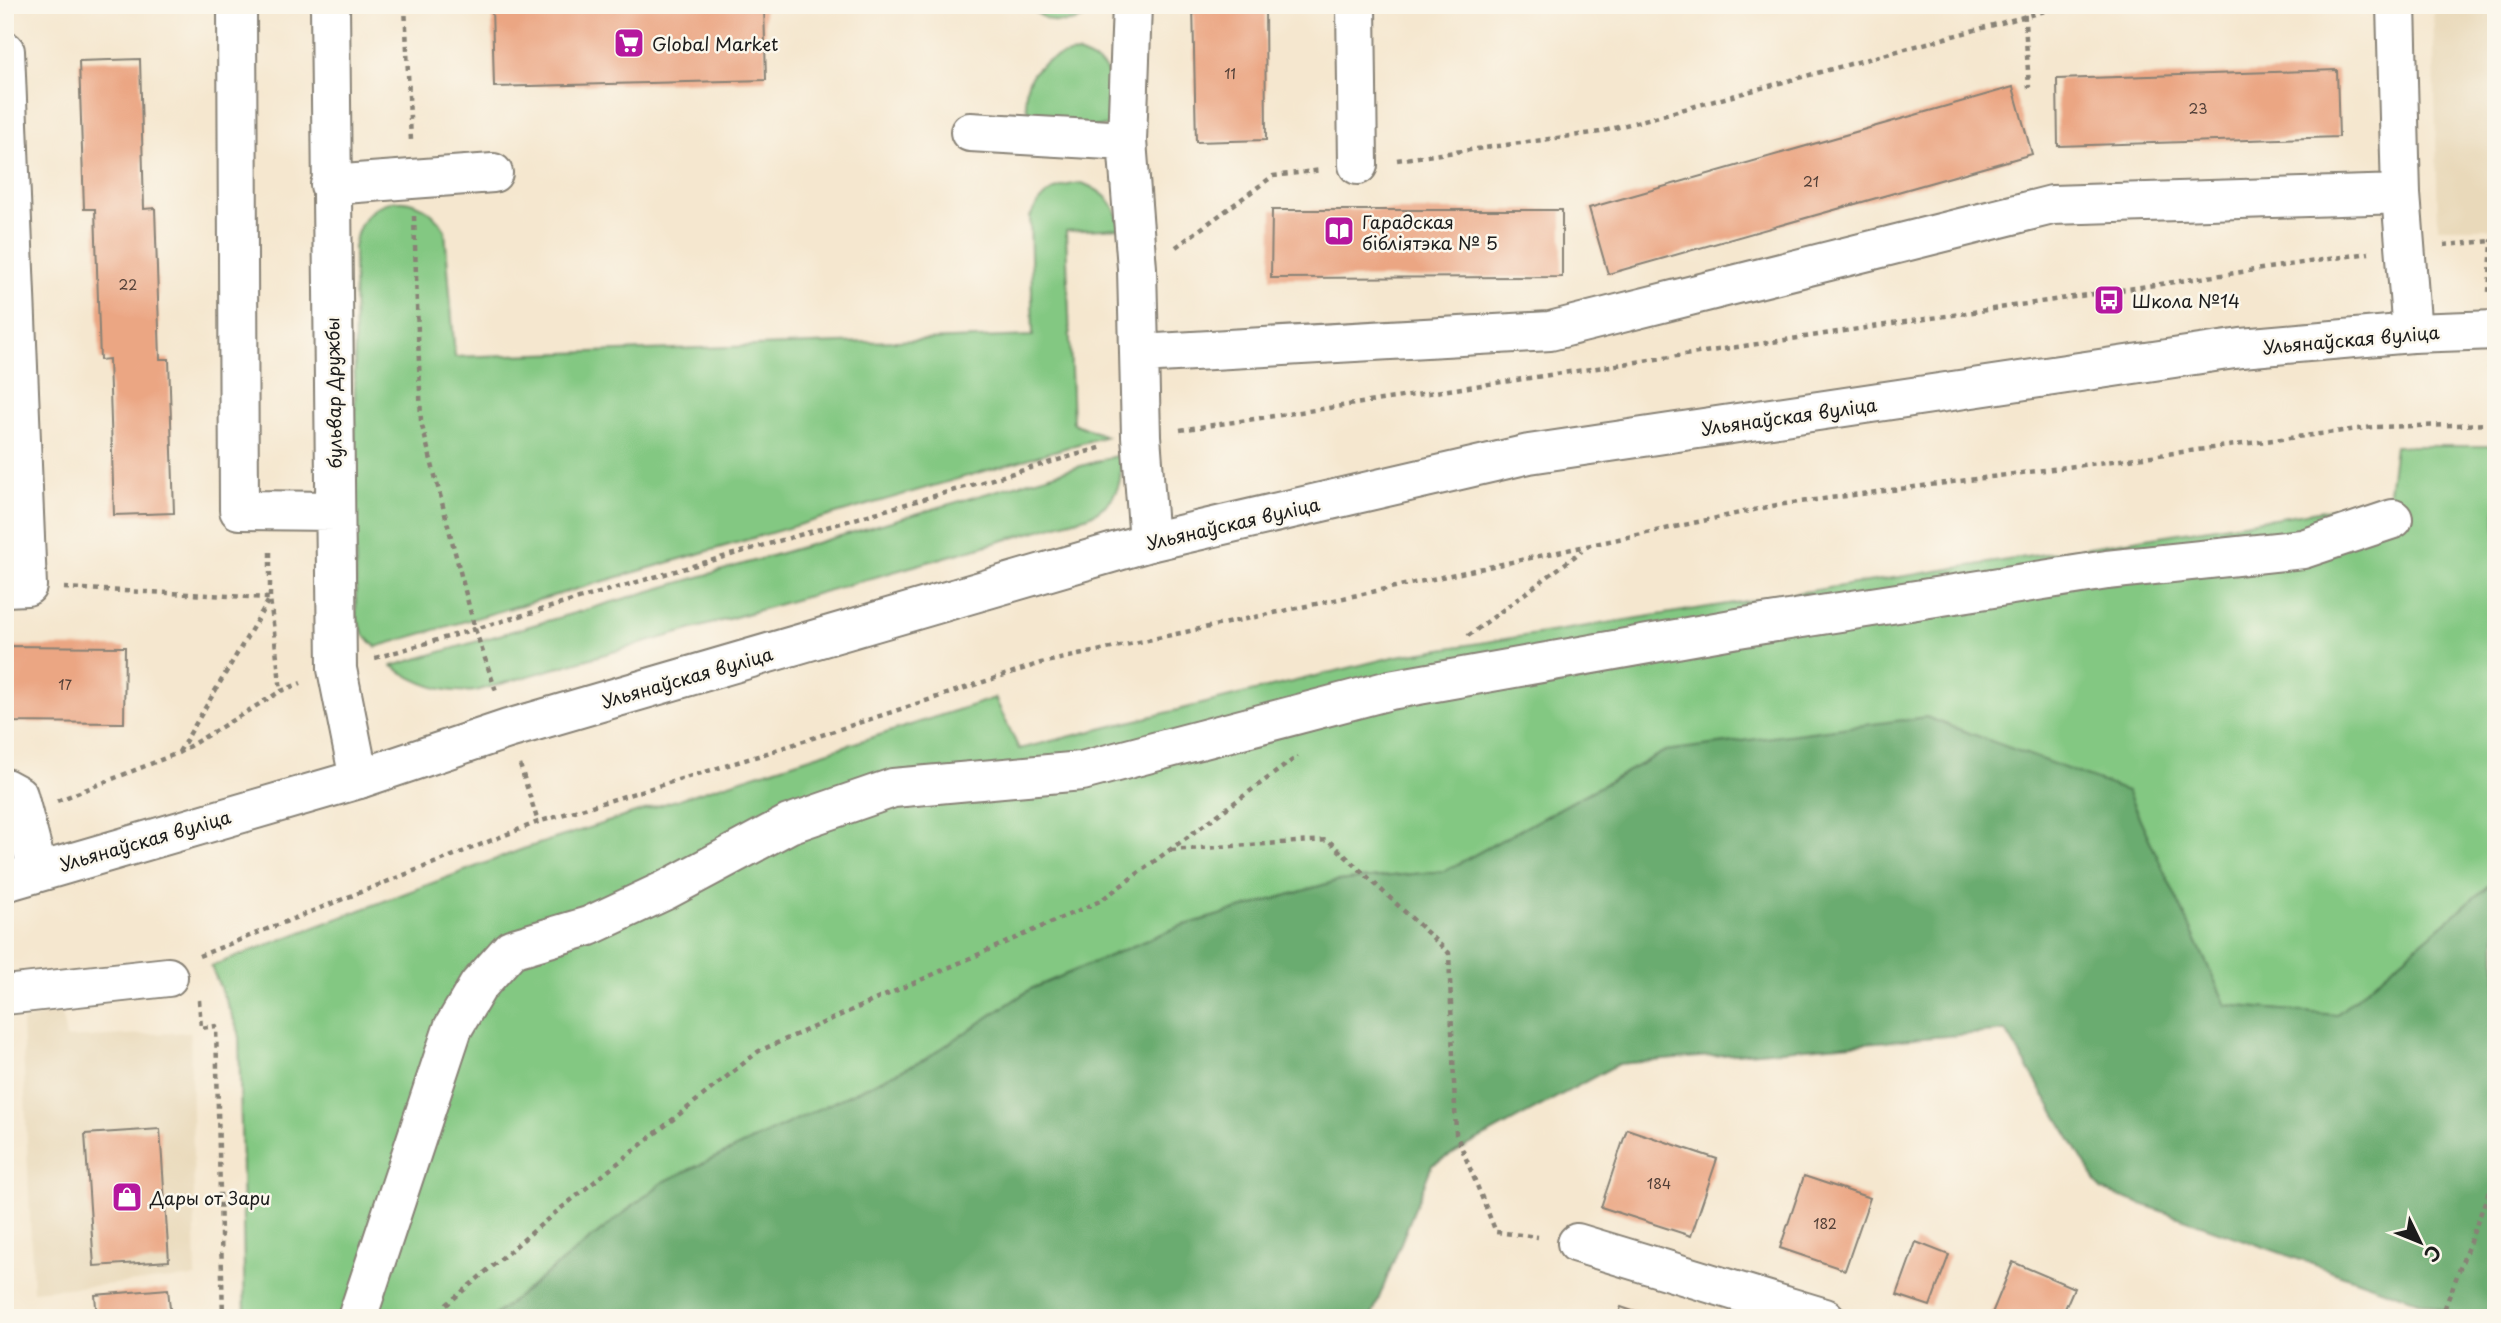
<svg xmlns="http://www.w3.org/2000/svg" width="2501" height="1323" font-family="'Playpen Sans',sans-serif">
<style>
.built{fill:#e9d9ba}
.green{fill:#83c882;stroke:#50724f;stroke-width:2}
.forest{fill:#6aac70;stroke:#436446;stroke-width:2}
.building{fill:#eba683}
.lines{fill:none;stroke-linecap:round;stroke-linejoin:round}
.minor-casing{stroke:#888276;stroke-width:42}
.major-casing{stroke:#888276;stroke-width:42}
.path{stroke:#888276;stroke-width:4.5;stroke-dasharray:5 5;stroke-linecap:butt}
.minor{stroke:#fff;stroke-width:38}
.major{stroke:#fff;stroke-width:38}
.labels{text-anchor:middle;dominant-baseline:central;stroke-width:5;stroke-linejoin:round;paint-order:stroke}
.number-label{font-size:14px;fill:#503e36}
.poi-label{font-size:18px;fill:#1c1c1c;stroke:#fbf7ec;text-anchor:start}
.street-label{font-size:18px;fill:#1c1c1c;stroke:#fbf7ec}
</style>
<rect width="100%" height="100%" fill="#fbf7ec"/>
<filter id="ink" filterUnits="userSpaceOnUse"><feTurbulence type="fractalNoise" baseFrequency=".0143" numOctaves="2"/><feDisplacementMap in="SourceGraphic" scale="14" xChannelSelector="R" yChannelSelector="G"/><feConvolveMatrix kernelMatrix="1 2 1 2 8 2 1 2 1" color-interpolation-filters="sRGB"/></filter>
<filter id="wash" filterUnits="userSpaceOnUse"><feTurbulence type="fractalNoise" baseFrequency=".00686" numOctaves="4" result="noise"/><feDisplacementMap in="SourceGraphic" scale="28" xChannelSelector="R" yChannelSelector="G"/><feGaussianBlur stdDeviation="1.57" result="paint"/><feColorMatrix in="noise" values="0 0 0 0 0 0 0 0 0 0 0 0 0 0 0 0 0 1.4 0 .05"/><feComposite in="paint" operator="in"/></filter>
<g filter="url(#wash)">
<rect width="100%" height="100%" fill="#f5e7cf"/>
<path class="built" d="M2433 5H2496V228H2438Z
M61 1011 66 1038 190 1032 196 1277 33 1291 22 1021Z"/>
<path class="green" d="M1028 5H1102C1080 27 1050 29 1028 5Z
M1078 53C1121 68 1113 88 1109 126L1036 130C1012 88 1032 57 1078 53Z
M1082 183C1105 192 1116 203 1121 228L1066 231 1073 423 1106 436 376 647 364 635 356 617 354 248C360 193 418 185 445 230L455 357 1033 336 1030 217C1041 193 1056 185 1082 183Z
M2395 446H2496V879L2336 1015 2225 1005 2126 791 1665 751 1445 871 1337 881 1178 927 1031 989 924 1060 663 1182 491 1318H245L239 1032 211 966 523 849 995 698 1019 749 1397 656 2388 500Z
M1119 455C1125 484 1115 503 1089 516L476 691C444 694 418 684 392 666Z"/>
<path class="forest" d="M1926 717 2127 791 2226 1005 2336 1015 2496 879V1318H2466L2101 1190 2006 1031 1618 1064 1432 1165 1371 1318H491L663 1182 924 1060 1031 989 1178 927 1337 881 1445 871 1665 751Z"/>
<g id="blocks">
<path class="building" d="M492 5H764L766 80 494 87Z
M1193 5H1265L1266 140 1196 142Z
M140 59 144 209 155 208 160 359H169L174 513 114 515 109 359 100 360 95 209H84L79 61Z
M2337 70 2339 137 2058 146 2057 79Z
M2013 87 2032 154 1608 274 1589 208Z
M1272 210H1562V277L1271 278Z
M5 646 125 647 124 723 5 722Z
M160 1129 169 1261 94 1266 85 1134Z
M1627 1129 1717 1159 1691 1236 1601 1207Z
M1804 1176 1870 1198 1845 1270 1780 1248Z
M1916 1242 1949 1255 1930 1306 1897 1295Z
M2013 1262 2074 1288 2061 1318H1990Z
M168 1289 171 1318H97L95 1295Z
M1621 1307 1650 1317V1318H1617Z"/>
</g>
</g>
<g filter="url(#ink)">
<use href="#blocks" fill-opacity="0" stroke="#888276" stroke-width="2"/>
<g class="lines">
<g class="minor-casing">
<path id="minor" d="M237 5 239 510 335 511
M330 5 337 669 359 779
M1132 5 1127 141 1137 268 1141 436 1149 542
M1356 5 1358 165
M2396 5 2401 194 2412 333
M5 51 27 586 5 587
M970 132 1127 141
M330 185 493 173
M1140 354 1550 331 2052 205 2401 194
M5 788 18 795 38 871
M5 995 168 977
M1577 1243 1825 1318
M357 1318 453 1028 478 986 511 949 589 926 666 890 789 824 893 788 1082 771 1390 690 1738 628 2107 570 2303 549 2393 519"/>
</g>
<g class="major-casing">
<path id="major" d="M5 882 359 779 508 729 1149 542 1529 454 2241 348 2412 333 2496 330"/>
</g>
<path class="path" d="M405 5 411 141
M2024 5 2029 88
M2052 5 2056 8 2113 5
M1397 160 1600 132 2056 8
M414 216 421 422 475 629 497 694
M2444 245 2492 241
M1176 247 1273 176 1322 170
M2489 292 2492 241 2496 242
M2489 367 2496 428
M1180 430 2369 253
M64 588 270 598 281 691
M1468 636 1582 551
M375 658 1103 447
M179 752 270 598V548
M520 765 538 822
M57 801 178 753 281 691 301 683
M1171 850 1328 840 1449 953 1456 1134 1496 1232 1538 1237
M199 956 538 822 758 756 1041 663 1777 505 2373 427 2496 424
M199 1000 201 1028 216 1026 223 1318
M431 1318 550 1217 759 1051 1100 901 1298 756
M2441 1318 2496 1173"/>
<use href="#minor" class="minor"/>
<use href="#major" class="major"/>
</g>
</g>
<defs>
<g id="supermarket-square" transform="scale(1.575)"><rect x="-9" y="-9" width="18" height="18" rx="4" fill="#b5179e" stroke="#fbf7ec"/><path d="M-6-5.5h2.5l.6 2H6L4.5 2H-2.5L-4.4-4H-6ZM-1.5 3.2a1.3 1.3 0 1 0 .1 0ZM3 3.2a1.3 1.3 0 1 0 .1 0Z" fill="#fff"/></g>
<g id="library-square" transform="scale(1.575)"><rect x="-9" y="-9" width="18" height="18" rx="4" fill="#b5179e" stroke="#fbf7ec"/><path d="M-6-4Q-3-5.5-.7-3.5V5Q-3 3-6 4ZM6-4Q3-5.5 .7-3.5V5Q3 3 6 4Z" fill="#fff"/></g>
<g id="bus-square" transform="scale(1.575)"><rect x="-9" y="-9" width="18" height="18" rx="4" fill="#b5179e" stroke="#fbf7ec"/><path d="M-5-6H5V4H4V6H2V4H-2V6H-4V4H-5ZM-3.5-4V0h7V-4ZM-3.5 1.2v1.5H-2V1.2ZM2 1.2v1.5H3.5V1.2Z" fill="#fff"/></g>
<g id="shop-square" transform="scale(1.575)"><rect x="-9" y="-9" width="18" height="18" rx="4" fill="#b5179e" stroke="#fbf7ec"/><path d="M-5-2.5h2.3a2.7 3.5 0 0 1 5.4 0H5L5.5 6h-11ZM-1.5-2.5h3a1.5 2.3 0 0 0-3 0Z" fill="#fff"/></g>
</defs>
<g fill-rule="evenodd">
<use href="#supermarket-square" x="629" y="43"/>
<use href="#library-square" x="1339" y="231"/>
<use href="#bus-square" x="2109" y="300"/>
<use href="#shop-square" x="127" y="1197"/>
</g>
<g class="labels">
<g class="number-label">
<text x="1230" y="73">11</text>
<text x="2198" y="108">23</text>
<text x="1811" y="181">21</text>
<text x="128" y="284">22</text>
<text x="65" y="684">17</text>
<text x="1659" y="1183">184</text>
<text x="1825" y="1223">182</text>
</g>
<g class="poi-label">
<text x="652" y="43">Global Market</text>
<text x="1362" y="221">Гарадская<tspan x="1362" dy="21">бібліятэка № 5</tspan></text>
<text x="2132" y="300">Школа №14</text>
<text x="150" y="1197">Дары от Зари</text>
</g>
<g class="street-label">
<text transform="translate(2351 339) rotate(-5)">Ульянаўская вуліца</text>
<text transform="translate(333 393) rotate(-91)">бульвар Дружбы</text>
<text transform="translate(1789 416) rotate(-8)">Ульянаўская вуліца</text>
<text transform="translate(1233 523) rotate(-13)">Ульянаўская вуліца</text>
<text transform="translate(687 677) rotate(-16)">Ульянаўская вуліца</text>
<text transform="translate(145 840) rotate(-16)">Ульянаўская вуліца</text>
</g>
</g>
<rect width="2501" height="1323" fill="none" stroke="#fbf7ec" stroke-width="28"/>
<g transform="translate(2420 1242) rotate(133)" stroke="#fbf7ec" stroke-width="5" paint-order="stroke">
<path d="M0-5L12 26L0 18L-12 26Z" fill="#1c1c1c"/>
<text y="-10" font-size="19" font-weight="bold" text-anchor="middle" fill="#1c1c1c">С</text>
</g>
</svg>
